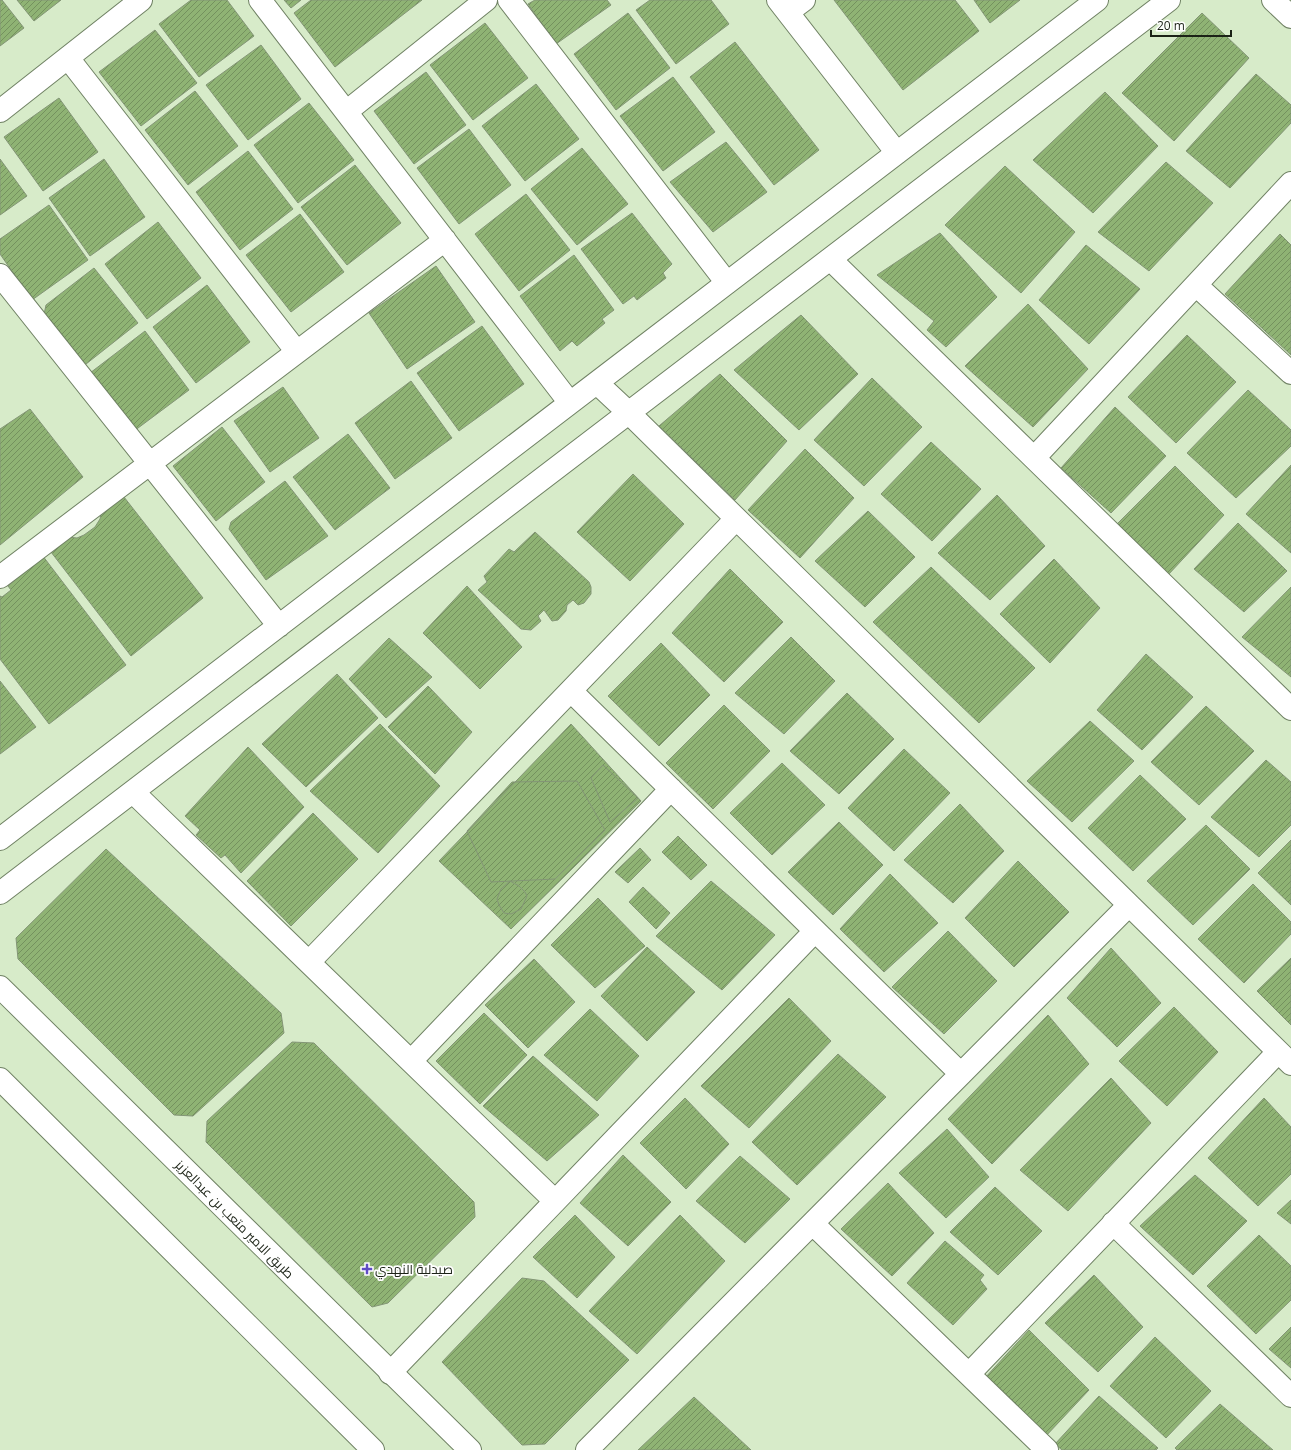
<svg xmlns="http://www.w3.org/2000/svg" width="1291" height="1450" font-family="'Open Sans',Cairo,sans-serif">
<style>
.building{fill:url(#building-hatch);stroke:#839576}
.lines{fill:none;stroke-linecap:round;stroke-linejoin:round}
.minor-casing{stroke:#708264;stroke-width:24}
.major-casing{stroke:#708264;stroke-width:24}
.minor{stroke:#fff;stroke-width:22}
.major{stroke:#fff;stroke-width:22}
.poi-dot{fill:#604cc4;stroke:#fff;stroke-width:1.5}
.labels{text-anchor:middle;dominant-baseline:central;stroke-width:3.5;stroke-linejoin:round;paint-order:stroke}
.street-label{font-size:13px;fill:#1b2216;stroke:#fff}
.poi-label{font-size:13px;fill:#1b2216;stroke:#fff;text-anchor:start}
</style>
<defs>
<pattern id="building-hatch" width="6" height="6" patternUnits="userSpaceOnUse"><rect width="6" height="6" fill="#8fb374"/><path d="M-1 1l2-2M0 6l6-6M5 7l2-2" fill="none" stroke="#74915e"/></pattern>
</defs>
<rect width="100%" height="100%" fill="#d7ebc9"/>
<path class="building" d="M0 0H2L24 28 0 46Z
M17 0H61L34 21Z
M191 0H227L254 36 199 77 159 24Z
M284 0H301L291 8Z
M311 0H422L335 67 294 13Z
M535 0H607L611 5 556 44 528 4Z
M650 0H711L729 24 676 64 636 10Z
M834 0H955L979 31 903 90Z
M974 0H1020L990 23Z
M628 13 670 68 616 110 574 54Z
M1202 13 1249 58 1174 141 1122 93Z
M485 23 528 78 473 120 430 65Z
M155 30 197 83 141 126 99 72Z
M735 42 819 150 774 185 690 77Z
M261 45 301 99 248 140 206 85Z
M426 72 466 125 414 164 374 111Z
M1256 74 1291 105V123L1230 188 1186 151Z
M673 77 715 132 663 171 620 116Z
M536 84 579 139 525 181 482 126Z
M195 91 238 146 188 185 145 130Z
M1105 92 1158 146 1093 213 1033 160Z
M59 98 98 152 43 191 4 137Z
M309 103 354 160 298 203 254 145Z
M469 129 511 185 459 224 417 168Z
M726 142 767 192 713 232 670 182Z
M582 148 628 204 577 245 531 189Z
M248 151 293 209 240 250 196 192Z
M0 159 27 196 0 215Z
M104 159 145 217 90 256 49 198Z
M1166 162 1213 203 1149 271 1098 232Z
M355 165 401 223 347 265 301 207Z
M1005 166 1075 232 1021 293 945 225Z
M526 194 570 250 519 291 475 234Z
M49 205 88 260 32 300 0 254V239Z
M632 213 672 264 663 273 666 278 637 300 634 296 623 304 581 249Z
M300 214 344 272 291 312 246 255Z
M158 222 201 278 147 319 105 264Z
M940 233 997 297 946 347 927 330 934 321 877 275Z
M1280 234 1291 245V355L1225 294Z
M1086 245 1140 289 1089 344 1039 300Z
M574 255 614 310 602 319 605 323 577 346 572 341 560 351 520 296Z
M436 266 475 322 407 369 369 313Z
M94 268 138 323 81 368 43 319 46 305Z
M207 285 250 342 196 383 153 327Z
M1028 304 1088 369 1033 427 965 366Z
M801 315 858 374 799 430 734 370Z
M482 326 524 384 459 431 417 373Z
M145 331 189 390 134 431 90 373Z
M1187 335 1236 382 1176 443 1128 397Z
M720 374 787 441 735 500 659 426Z
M872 378 922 427 864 486 814 440Z
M411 381 452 438 395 479 355 423Z
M283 387 319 438 270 472 234 421Z
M1248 390 1291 430V446L1236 498 1187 453Z
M1115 407 1166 456 1111 513 1061 468Z
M30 409 83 477 0 545V429Z
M222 427 265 482 216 521 173 466Z
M348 434 390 488 335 530 293 477Z
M931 442 981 489 932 541 881 494Z
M805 449 854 498 800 558 748 510Z
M1291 465V553L1246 514Z
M1175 466 1224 515 1168 575 1117 524Z
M633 474 684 524 630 581 577 532Z
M285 481 328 536 266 580 229 529 231 522Z
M997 495 1045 546 990 600 938 553Z
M124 497 203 598 131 656 51 552 68 537 77 538 84 535 95 527 100 519 101 514Z
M868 511 915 557 865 607 815 561Z
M1238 523 1287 571 1244 612 1194 569Z
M535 532 589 582 591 587V594L584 603 578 605 573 600 567 605 566 611 558 620 552 621 544 610 538 616 541 621 531 630 521 629 478 590 487 582 484 576 509 549 514 552Z
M39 551 126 665 49 724 0 659V596L2 597 11 590 8 586 15 580 10 573Z
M1054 559 1100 608 1050 663 1000 614Z
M931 567 1035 668 979 723 873 622Z
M730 569 783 622 724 682 672 633Z
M467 586 522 647 480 689 423 633Z
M1291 587V677L1242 637Z
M791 637 835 681 784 734 735 693Z
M389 638 432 677 386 718 349 679Z
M661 643 710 695 659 746 608 696Z
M1146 654 1193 697 1142 750 1097 710Z
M337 674 378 718 306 787 262 744Z
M0 681 36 727 0 754Z
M428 686 472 732 435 774 388 727Z
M847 693 894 739 839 794 790 751Z
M724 705 770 751 713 809 666 763Z
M1206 706 1254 751 1199 805 1151 762Z
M1090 721 1134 761 1072 822 1027 781Z
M380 724 440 786 378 853 310 791Z
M571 724 641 801 511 929 439 861Z
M248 747 304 807 241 873 225 855 221 858 196 835 200 830 185 816Z
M904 749 950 793 894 851 848 808Z
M1266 760 1291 782V825L1259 857 1211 817Z
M782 763 825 805 772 855 730 813Z
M603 765 638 798 610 822 591 778Z
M1140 775 1186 819 1133 871 1088 828Z
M577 781 605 830 555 879 491 882 467 831 512 782Z
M960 804 1004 851 953 903 904 860Z
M313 813 358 859 291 926 247 881Z
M839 822 883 865 833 915 788 872Z
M1206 825 1250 869 1193 925 1147 881Z
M678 836 707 865 691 880 662 852Z
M1291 840V905L1258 873Z
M640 848 651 860 628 883 615 872Z
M106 849 281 1013 284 1033 193 1116 174 1115 18 959 16 938Z
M1018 861 1069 912 1014 967 965 918Z
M890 874 938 923 884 972 840 929Z
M510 881 519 886 525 892 527 896 521 909 511 914 504 913 499 905 497 899 501 889Z
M711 881 775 935 722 990 656 936Z
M1253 884 1291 922V934L1244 983 1198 939Z
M643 887 670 913 656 929 629 902Z
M598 898 645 946 595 988 551 945Z
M948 931 997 981 944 1034 892 987Z
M647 947 695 992 647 1041 601 996Z
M1111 948 1161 1003 1117 1047 1067 998Z
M1291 958V1025L1257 991Z
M534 959 575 1002 528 1048 485 1005Z
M789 998 831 1041 749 1128 701 1086Z
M1174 1007 1218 1052 1167 1106 1119 1061Z
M590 1009 639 1056 597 1101 544 1055Z
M484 1013 527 1055 480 1104 436 1061Z
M1048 1015 1089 1064 992 1164 948 1119Z
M292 1042 314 1043 474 1202 475 1217 388 1303 372 1307 206 1142 207 1121Z
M838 1054 886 1097 797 1185 752 1142Z
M533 1056 599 1115 547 1161 483 1106Z
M1111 1078 1151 1123 1068 1211 1020 1170Z
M685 1098 729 1144 686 1189 640 1143Z
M1264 1098 1291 1127V1174L1258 1206 1208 1158Z
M947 1129 989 1177 946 1218 899 1173Z
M623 1155 671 1202 628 1246 580 1203Z
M740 1156 790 1199 745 1243 696 1201Z
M1195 1175 1247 1221 1193 1275 1140 1226Z
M888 1183 934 1233 892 1276 841 1229Z
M995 1187 1042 1231 998 1275 950 1232Z
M1291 1200V1224L1277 1213Z
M575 1215 615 1257 577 1298 533 1257Z
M680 1215 725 1261 637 1354 589 1311Z
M1259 1235 1291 1266V1300L1256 1334 1207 1286Z
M945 1241 984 1275 980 1280 987 1289 953 1325 907 1283Z
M1094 1275 1143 1327 1098 1372 1045 1323Z
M522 1278 544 1281 629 1360 545 1444 522 1445 442 1362Z
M1291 1327V1368L1269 1349Z
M1029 1330 1089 1390 1045 1437 983 1380Z
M1155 1337 1211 1391 1166 1438 1110 1386Z
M1099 1396 1158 1448 1156 1450H1062L1055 1444Z
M694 1397 751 1450H638Z
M1220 1404 1273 1450H1177L1175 1448Z"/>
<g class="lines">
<g class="minor-casing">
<path id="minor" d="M260 0 570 403
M509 0 727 283
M778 0 897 153
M1273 0 1291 17
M788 12 804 0
M68 58 297 352
M0 111 141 0
M346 112 486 0
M830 259 1291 709
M0 275 279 626
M1196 285 1291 373
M597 383 629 413 1291 1064
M1034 458 1291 183
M0 577 445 240
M571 691 961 1074
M133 792 555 1201
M0 839 1097 0
M0 893 1169 0
M309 962 736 519
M411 1061 671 789
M1113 1223 1291 1396
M813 1224 1047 1450
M390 1373 815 931
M969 1374 1278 1052
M587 1450 1129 905"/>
</g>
<g class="major-casing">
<path id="major" d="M0 987 470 1450
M0 1079 373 1450"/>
</g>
<use href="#minor" class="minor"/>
<use href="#major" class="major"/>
</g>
<path class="poi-dot" d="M365 1263h4v4h4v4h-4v4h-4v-4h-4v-4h4z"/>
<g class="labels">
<g class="street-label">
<text transform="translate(235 1219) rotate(45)">طريق الامير متعب بن عبدالعزيز</text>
</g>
<g class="poi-label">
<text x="375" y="1269">صيدلية النهدي</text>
</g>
</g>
<path d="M1151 30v6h80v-6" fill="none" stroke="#1b2216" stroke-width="2"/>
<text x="1157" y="30" font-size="12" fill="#1b2216" stroke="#ffffff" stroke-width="3" paint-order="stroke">20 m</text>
</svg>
